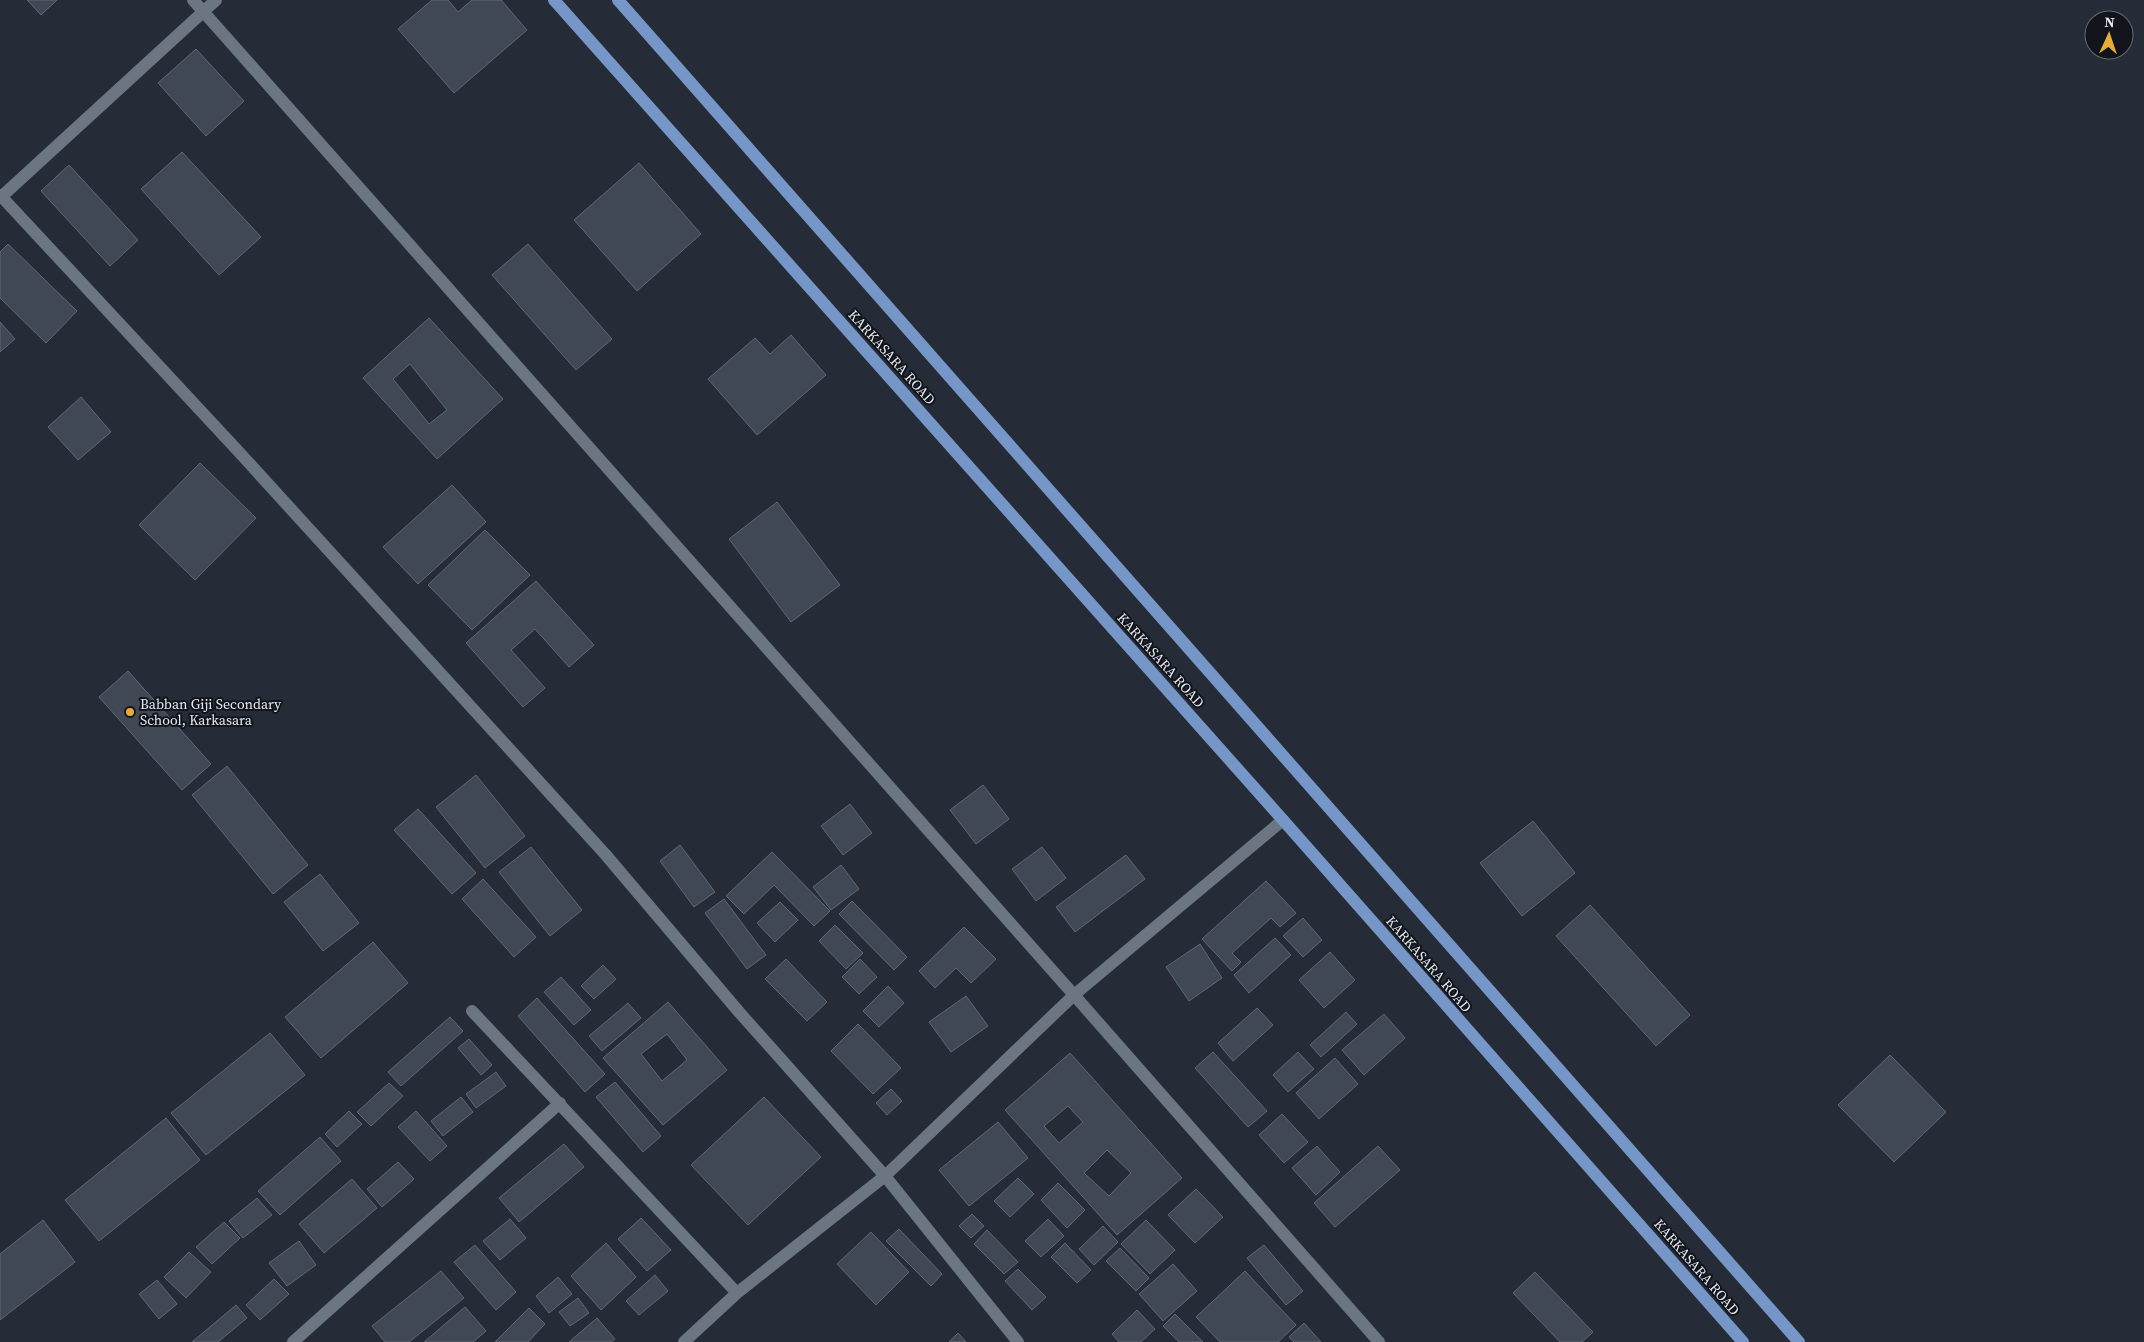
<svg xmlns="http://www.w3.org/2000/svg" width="2144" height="1342" font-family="'Source Serif 4',serif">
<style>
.building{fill:#404855;stroke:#5f6875;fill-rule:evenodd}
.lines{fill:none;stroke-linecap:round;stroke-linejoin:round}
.minor{stroke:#6c7582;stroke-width:12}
.major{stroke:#7696c7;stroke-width:12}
.poi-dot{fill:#e8ab37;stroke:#11141a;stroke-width:2}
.labels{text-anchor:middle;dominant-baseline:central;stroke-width:4;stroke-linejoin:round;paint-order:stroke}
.street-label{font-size:14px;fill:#e4e9f1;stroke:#11141a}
.poi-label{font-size:14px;fill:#e4e9f1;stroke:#11141a;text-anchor:start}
</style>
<rect width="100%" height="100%" fill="#252c38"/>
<path class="building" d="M27 0H57L41 15Z
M432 0H448L458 12 472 0H501L527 30 454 93 398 29Z
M196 49 244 101 206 136 158 83Z
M182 152 261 237 219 275 141 189Z
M639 163 701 234 637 291 574 220Z
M69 165 138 240 110 266 41 191Z
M8 244 77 311 46 343 0 298V252Z
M528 244 612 339 576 370 492 275Z
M429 318 503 399 437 459 363 378ZM410 364 447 410 429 424 393 379Z
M0 322 15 339 0 352Z
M791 335 826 375 757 435 708 379 755 338 770 354Z
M81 397 111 432 78 460 48 427Z
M200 463 256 518 195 580 139 525Z
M452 485 486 522 418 584 383 547Z
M777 502 840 585 791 622 729 539Z
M485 530 530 575 472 630 428 585Z
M536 581 594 645 569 667 535 629 511 650 545 688 523 707 466 643Z
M128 671 211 764 182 790 99 697Z
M227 766 308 865 273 894 192 795Z
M476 775 525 836 485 868 436 807Z
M983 785 1009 819 976 844 950 810Z
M850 804 872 833 843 855 821 826Z
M418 809 476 873 452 894 394 830Z
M1533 821 1575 873 1522 916 1480 863Z
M680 845 715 892 694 907 660 861Z
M531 847 582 910 550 936 499 872Z
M1042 847 1066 878 1036 901 1012 869Z
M772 852 830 911 814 926 774 885 744 914 726 896Z
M1126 855 1145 879 1075 932 1056 907Z
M841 865 859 889 831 910 813 887Z
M320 874 359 923 323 951 284 902Z
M483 879 536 937 514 957 462 899Z
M1266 881 1296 913 1280 927 1271 918 1232 953 1241 962 1232 971 1202 939Z
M724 899 766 955 747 969 705 913Z
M852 901 907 957 894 970 839 914Z
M780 902 798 920 775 942 757 923Z
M1590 905 1690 1015 1656 1046 1556 936Z
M1303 918 1322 940 1303 957 1283 936Z
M835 925 863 953 846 969 819 941Z
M964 927 996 959 971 983 956 968 935 988 919 971Z
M1275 938 1291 955 1249 993 1234 975Z
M373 942 408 983 321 1058 285 1017Z
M1200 944 1222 978 1189 1001 1166 967Z
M1330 952 1355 980 1324 1008 1299 980Z
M786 959 827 1002 807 1021 765 979Z
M860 959 877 977 859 994 842 977Z
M603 965 616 979 594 999 581 986Z
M561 977 591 1010 574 1025 544 992Z
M888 986 904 1003 879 1027 863 1011Z
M966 996 988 1026 951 1052 929 1022Z
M537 998 605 1074 585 1092 518 1016Z
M668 1002 727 1070 663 1125 603 1058ZM667 1034 687 1060 662 1081 641 1054Z
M628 1003 641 1018 602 1051 589 1036Z
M1257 1008 1273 1025 1233 1061 1218 1043Z
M1346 1012 1357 1024 1321 1057 1310 1045Z
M1384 1014 1405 1038 1364 1075 1342 1050Z
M450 1017 463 1031 401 1086 388 1072Z
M858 1024 901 1068 873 1094 831 1051Z
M270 1033 305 1075 206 1155 171 1113Z
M469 1039 492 1065 481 1075 458 1048Z
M1213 1052 1267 1111 1248 1127 1195 1068Z
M1298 1052 1314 1069 1288 1092 1273 1075Z
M1070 1053 1182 1178 1117 1235 1005 1110ZM1068 1106 1083 1122 1059 1143 1044 1126ZM1107 1150 1131 1173 1109 1196 1084 1173Z
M1890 1055 1946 1112 1894 1162 1838 1105Z
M1335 1058 1358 1084 1319 1119 1296 1093Z
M496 1072 506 1086 476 1108 466 1094Z
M615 1082 661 1136 643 1152 596 1097Z
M389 1083 403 1096 371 1126 357 1112Z
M891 1089 902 1101 887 1115 876 1103Z
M461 1097 473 1112 443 1136 431 1121Z
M764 1097 821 1157 748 1225 691 1165Z
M349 1111 362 1124 337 1147 325 1134Z
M416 1111 447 1146 430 1161 398 1127Z
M1282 1114 1308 1142 1284 1163 1259 1135Z
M166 1118 200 1160 99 1241 65 1200Z
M998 1122 1028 1158 969 1206 939 1170Z
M320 1137 341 1161 280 1215 258 1191Z
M564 1144 584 1167 519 1222 499 1198Z
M1317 1146 1340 1172 1316 1195 1292 1168Z
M1378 1146 1400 1170 1335 1227 1314 1203Z
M398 1162 414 1179 382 1207 367 1189Z
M1018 1178 1034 1194 1010 1217 994 1201Z
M352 1179 377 1208 324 1253 299 1224Z
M1058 1183 1085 1210 1067 1228 1041 1200Z
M1196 1189 1223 1217 1195 1243 1168 1215Z
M257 1198 272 1215 243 1238 229 1221Z
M972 1214 984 1226 971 1238 959 1226Z
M641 1218 671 1250 647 1271 618 1239Z
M510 1219 526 1238 500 1260 483 1241Z
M1048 1219 1064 1236 1041 1257 1025 1241Z
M43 1220 75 1262 0 1320V1254Z
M1146 1220 1175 1250 1150 1274 1121 1244Z
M224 1222 240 1238 212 1264 196 1247Z
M1103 1226 1118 1242 1094 1265 1079 1249Z
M899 1229 942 1274 931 1286 886 1241Z
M987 1230 1018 1262 1004 1274 974 1244Z
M871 1232 909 1272 876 1305 837 1264Z
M299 1241 316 1265 287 1286 269 1263Z
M606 1243 636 1277 601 1310 571 1276Z
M1065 1243 1091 1270 1077 1283 1051 1257Z
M475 1245 516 1292 496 1310 454 1262Z
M1264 1245 1303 1291 1286 1305 1247 1258Z
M1120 1248 1149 1278 1136 1291 1106 1261Z
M189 1252 211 1272 186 1298 164 1277Z
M1173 1264 1197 1291 1163 1321 1139 1294Z
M1018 1269 1046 1297 1032 1310 1005 1281Z
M441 1271 464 1298 409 1342H385L372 1326Z
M1245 1271 1296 1325 1278 1342H1220L1196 1317Z
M1535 1272 1593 1332 1582 1342H1560L1513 1293Z
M655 1275 668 1291 639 1315 626 1301Z
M558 1277 572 1294 549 1313 536 1296Z
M274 1279 289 1294 260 1320 246 1305Z
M157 1280 177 1304 159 1319 139 1294Z
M578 1298 589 1313 570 1326 559 1312Z
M236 1305 247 1318 218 1342H192Z
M465 1307 486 1331 473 1342H424Z
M529 1308 545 1324 528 1342H495Z
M1137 1310 1155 1329 1141 1342H1119L1112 1334Z
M1175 1314 1203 1342H1179L1163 1326Z
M597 1318 615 1339 611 1342H569Z
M1304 1323 1321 1342H1294L1289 1337Z
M958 1333 966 1342H949Z"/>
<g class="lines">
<path class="minor" d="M193 0 1074 995 1379 1342
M0 195 239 452 605 854 739 1012 885 1176 1018 1342
M0 198 216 0
M472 1011 737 1293
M293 1342 560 1103
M684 1342 737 1293 885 1176 1074 995 1283 820"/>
<path class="major" d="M554 0 1283 820 1743 1342
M618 0 1799 1342"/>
</g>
<circle class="poi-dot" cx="130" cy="712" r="5"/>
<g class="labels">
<g class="street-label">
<text transform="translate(892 357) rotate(48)">KARKASARA ROAD</text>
<text transform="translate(1161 660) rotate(48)">KARKASARA ROAD</text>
<text transform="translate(1429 964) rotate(49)">KARKASARA ROAD</text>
<text transform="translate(1697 1267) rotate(49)">KARKASARA ROAD</text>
</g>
<g class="poi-label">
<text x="140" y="704">Babban Giji Secondary<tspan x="140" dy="16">School, Karkasara</tspan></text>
</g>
</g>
<g transform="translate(2109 35) rotate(3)"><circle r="24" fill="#11141a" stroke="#656970"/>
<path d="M0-4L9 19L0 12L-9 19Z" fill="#e8ab37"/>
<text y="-8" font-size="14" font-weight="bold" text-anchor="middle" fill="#e4e9f1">N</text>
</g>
</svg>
